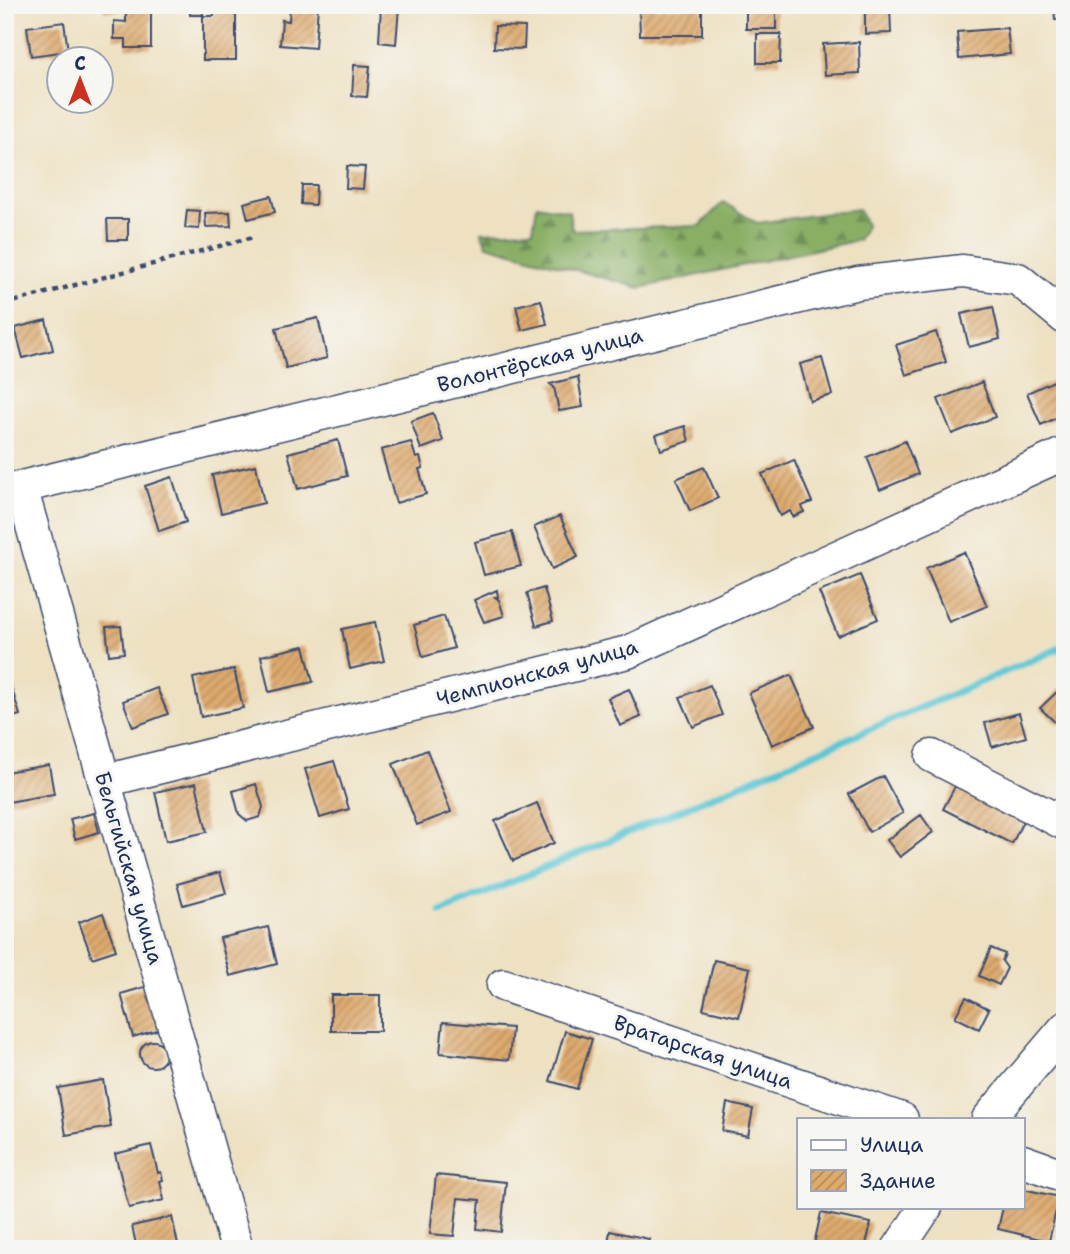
<svg xmlns="http://www.w3.org/2000/svg" width="1070" height="1254" font-family="'Shantell Sans',sans-serif">
<style>
.forest{fill:url(#forest-firs);stroke:#526f62;stroke-width:2}
.lines{fill:none;stroke-linecap:round;stroke-linejoin:round}
.stream{stroke:#5bc6d5;stroke-width:7}
.building{fill:url(#building-hatch)}
.minor-casing{stroke:#3b4a6d;stroke-width:35}
.path{stroke:#3b4a6d;stroke-width:4.5;stroke-dasharray:5 5;stroke-linecap:butt}
.minor{stroke:#fff;stroke-width:32}
.labels{text-anchor:middle;dominant-baseline:central;stroke-width:6;stroke-linejoin:round;paint-order:stroke}
.street-label{font-size:21px;fill:#1b2f5e;stroke:#f6f6f2}
</style>
<defs>
<pattern id="forest-firs" width="22" height="20" patternUnits="userSpaceOnUse" patternTransform="scale(1.75)"><rect width="22" height="20" fill="#89af65"/><path d="M5 1l3.5 6h-7zM16 11l3.5 6h-7z" fill="#6f8f56"/></pattern>
<pattern id="building-hatch" width="6" height="6" patternUnits="userSpaceOnUse" patternTransform="scale(1.75)"><rect width="6" height="6" fill="#deaa6e"/><path d="M-1 1l2-2M0 6l6-6M5 7l2-2" fill="none" stroke="#b38b5e"/></pattern>
</defs>
<rect width="100%" height="100%" fill="#f6f6f2"/>
<filter id="ink" filterUnits="userSpaceOnUse"><feTurbulence type="fractalNoise" baseFrequency=".0143" numOctaves="2"/><feDisplacementMap in="SourceGraphic" scale="14" xChannelSelector="R" yChannelSelector="G"/><feConvolveMatrix kernelMatrix="1 2 1 2 8 2 1 2 1" color-interpolation-filters="sRGB"/></filter>
<filter id="wash" filterUnits="userSpaceOnUse"><feTurbulence type="fractalNoise" baseFrequency=".00686" numOctaves="4" result="noise"/><feDisplacementMap in="SourceGraphic" scale="28" xChannelSelector="R" yChannelSelector="G"/><feGaussianBlur stdDeviation="1.57" result="paint"/><feColorMatrix in="noise" values="0 0 0 0 0 0 0 0 0 0 0 0 0 0 0 0 0 1.4 0 .05"/><feComposite in="paint" operator="in"/></filter>
<g filter="url(#wash)">
<rect width="100%" height="100%" fill="#eee1c2"/>
<path class="forest" d="M723 202 757 223 858 209 867 226 858 240 640 288 487 245 481 232 533 230 537 205 569 211 572 230 700 226Z"/>
<g class="lines">
<path class="stream" d="M441 912 1065 646"/>
</g>
<g id="blocks">
<path class="building" d="M104 5H120V12H104Z
M126 5H151V48H126V39H114V21L126 22Z
M190 5H203V15H190Z
M214 5H236V60H203V16H214Z
M290 5H318L315 48 280 45 282 20 289 21Z
M746 5H776V29H746Z
M1054 5H1065V19L1055 20Z
M381 6 399 7 396 44 379 42Z
M639 7H702V35H640Z
M865 7H890L891 33 865 34Z
M64 22 68 51 31 56 27 27Z
M495 26 525 27 524 49 494 48Z
M1007 28 1010 54 959 59 957 32Z
M757 34H781L780 63H757Z
M859 42 860 73 825 75 823 44Z
M354 65 370 66 367 97 352 96Z
M347 166 365 167 363 189 346 188Z
M302 185H316L315 205 301 204Z
M271 196 275 212 248 219 244 203Z
M187 210 200 211 199 229 185 228Z
M230 212 231 226 206 227 205 213Z
M107 219H128V240H108Z
M541 300 547 324 522 330 516 306Z
M993 307 1000 339 969 347 961 314Z
M318 318 327 358 286 368 276 328Z
M46 320 53 350 23 358 15 328Z
M936 332 946 362 906 375 896 345Z
M822 358 832 395 810 401 800 364Z
M578 377 583 407 559 411 554 387 550 384Z
M1058 379 1062 388 1065 387V414L1041 425 1027 393Z
M982 382 995 417 952 434 938 399Z
M433 413 443 441 421 449 411 421Z
M685 426 689 441 661 450 656 435Z
M338 440 347 476 298 489 288 453Z
M905 441 918 474 880 490 867 457Z
M411 442 416 458 420 457 423 468 419 469 426 494 396 503 381 450Z
M794 460 812 502 802 506 804 512 793 517 790 511 780 516 762 474Z
M256 465 264 503 221 513 212 475Z
M704 467 718 498 690 511 676 479Z
M172 477 186 522 159 531 145 486Z
M560 516 578 557 552 569 534 527Z
M512 532 521 566 484 575 475 542Z
M964 552 987 606 949 622 926 568Z
M860 575 878 619 838 636 819 592Z
M544 588 553 621 536 626 527 593Z
M497 590 498 597H495L499 600 504 616 484 622 474 600Z
M444 616 454 648 423 657 414 625Z
M375 622 384 661 350 669 342 629Z
M121 626 124 653 109 655 106 627Z
M304 646 313 682 269 692 261 656Z
M234 669 243 708 201 717 193 678Z
M791 675 814 727 772 745 749 693Z
M8 676 20 715 5 719V677Z
M1065 684V718L1058 725 1040 708Z
M710 685 722 715 693 727 680 697Z
M157 688 168 714 133 727 123 701Z
M629 689 641 717 620 726 608 698Z
M1019 713 1026 737 992 747 985 723Z
M427 750 451 812 417 825 393 764Z
M334 761 349 809 320 818 305 769Z
M49 765 54 794 8 802 5 772Z
M883 776 903 813 869 832 849 794Z
M960 777 1028 811 1012 844 943 809Z
M196 783 207 832 166 841 155 792Z
M256 784 263 807 260 817 247 821 239 814 233 791Z
M537 803 554 843 513 861 495 821Z
M94 813 99 832 75 839 70 819Z
M921 815 933 832 900 857 887 840Z
M220 872 226 893 183 905 177 884Z
M103 913 116 950 92 958 79 922Z
M268 927 277 964 230 976 220 938Z
M991 948 1005 954 1002 961 1007 968 999 985 979 976Z
M714 960 750 968 739 1017 703 1009Z
M148 986 160 1029 133 1037 121 994Z
M331 995H380V1031H331Z
M966 997 989 1009 979 1029 955 1017Z
M443 1022 512 1028 509 1060 440 1053Z
M565 1031 592 1039 577 1089 550 1081Z
M140 1054a13 13 0 1 1 26 0a13 13 0 1 1-26 0Z
M103 1080 111 1127 66 1135 58 1088Z
M727 1103 753 1109 748 1136 722 1131Z
M151 1145 158 1173 161 1172 163 1180 160 1181 164 1200 129 1208 115 1154Z
M436 1175 506 1182 501 1232 477 1229 480 1200 458 1198 454 1236 430 1234Z
M1023 1189 1059 1197 1049 1241 998 1229 1003 1207H1023Z
M821 1213 871 1223 865 1249H813Z
M172 1217 179 1249H137L132 1226Z
M610 1231 649 1239 647 1249H607Z"/>
</g>
</g>
<g filter="url(#ink)">
<use href="#blocks" fill-opacity="0" stroke="#3b4a6d" stroke-width="2"/>
<g class="lines">
<g class="minor-casing">
<path id="minor" d="M21 487 237 1249
M5 491 858 283 963 271 1018 279 1065 318
M932 756 1065 824
M104 781 628 652 1065 453
M503 985 902 1119
M988 1119 1065 1028
M1023 1161 1065 1176
M898 1249 926 1207"/>
</g>
<path class="path" d="M5 304 253 237"/>
<use href="#minor" class="minor"/>
</g>
</g>
<g class="labels">
<g class="street-label">
<text transform="translate(540 360) rotate(-14)">Волонтёрская улица</text>
<text transform="translate(537 673) rotate(-15)">Чемпионская улица</text>
<text transform="translate(129 868) rotate(74)">Бельгийская улица</text>
<text transform="translate(703 1052) rotate(19)">Вратарская улица</text>
</g>
</g>
<rect width="1070" height="1254" fill="none" stroke="#f6f6f2" stroke-width="28"/>
<rect x="797" y="1118" width="228" height="91" fill="#f6f6f2" stroke="#9ea6b7" stroke-width="2"/>
<rect x="811" y="1140" width="35" height="10" fill="#ffffff" stroke="#9ea6b7" stroke-width="2"/>
<text x="860" y="1152" font-size="21" fill="#1b2f5e">Улица</text>
<rect x="811" y="1170" width="35" height="21" fill="url(#building-hatch)" stroke="#9ea6b7" stroke-width="2"/>
<text x="860" y="1188" font-size="21" fill="#1b2f5e">Здание</text>
<g transform="translate(80 80)"><circle r="33" fill="#f6f6f2" stroke="#9ea6b7" stroke-width="2"/>
<path d="M0-5L12 26L0 18L-12 26Z" fill="#c8321e"/>
<text y="-10" font-size="19" font-weight="bold" text-anchor="middle" fill="#1b2f5e">С</text>
</g>
</svg>
